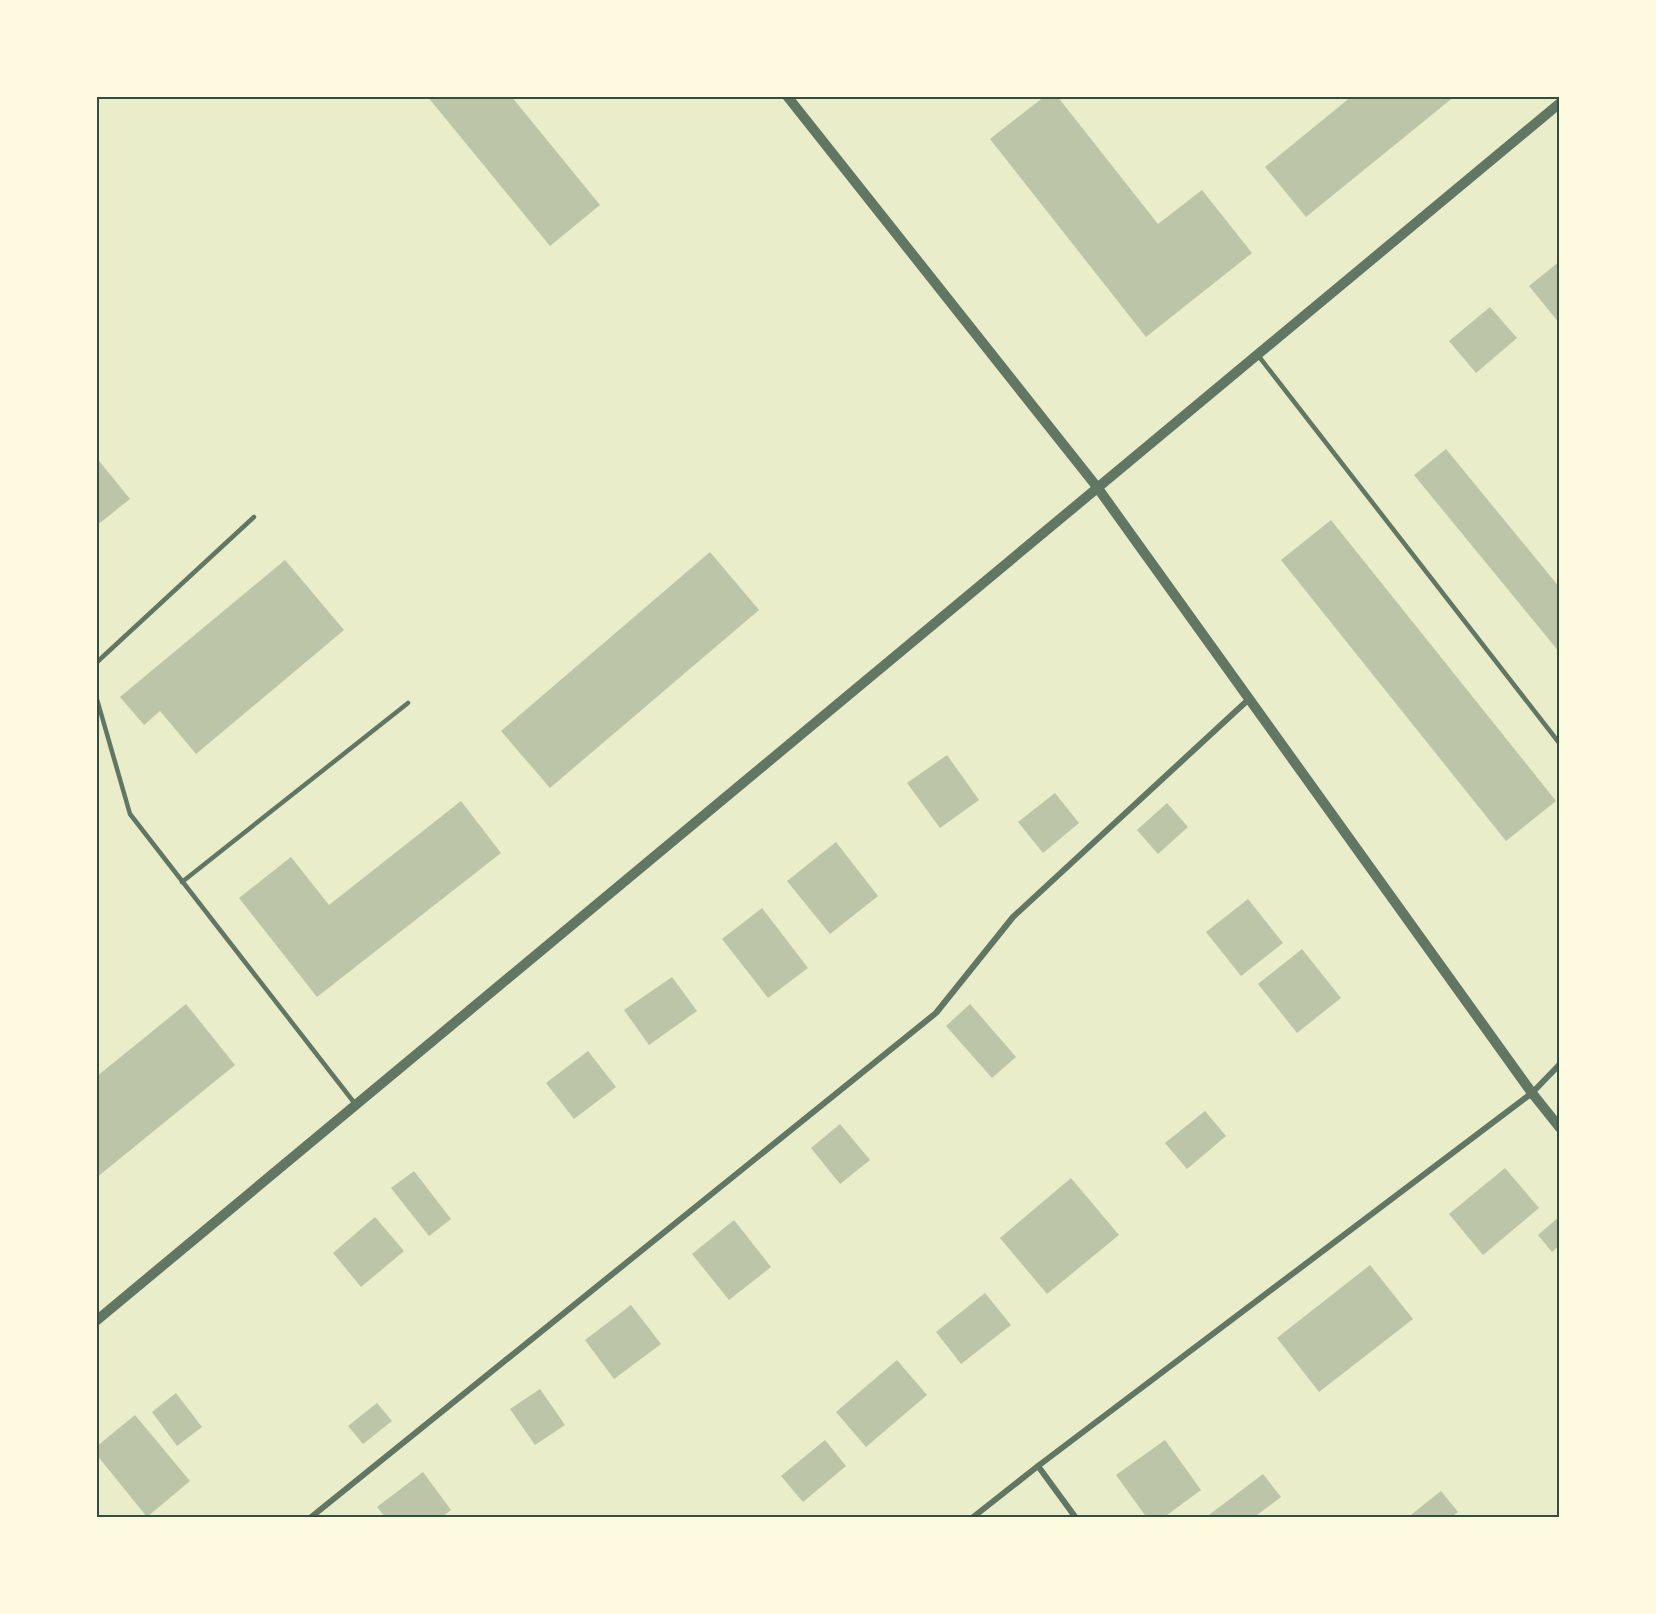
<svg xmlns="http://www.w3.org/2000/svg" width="1656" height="1614" font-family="Helvetica,sans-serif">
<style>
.building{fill:#bcc5a7}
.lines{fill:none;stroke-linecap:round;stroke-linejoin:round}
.service{stroke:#617663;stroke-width:4.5}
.minor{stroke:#617663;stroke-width:6}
.tertiary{stroke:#617663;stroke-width:10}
.neatline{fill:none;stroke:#344e41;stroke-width:2}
</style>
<rect width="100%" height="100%" fill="#e9edc9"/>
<path class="building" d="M427 96H511L600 205 550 246Z
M1045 96H1057L1158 224 1202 190 1252 253 1146 337 990 139Z
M1352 96H1455L1306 217 1265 167Z
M1560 261V324L1529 286Z
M1490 307 1517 338 1476 373 1449 341Z
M1446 449 1560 588V653L1414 475Z
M96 457 130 499 96 526Z
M1331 520 1556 801 1506 841 1281 560Z
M710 552 759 610 550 788 501 731Z
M285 560 344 630 196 754 160 711 144 725 120 697Z
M947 755 979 800 940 828 907 783Z
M1055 793 1079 823 1043 853 1018 822Z
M461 801 501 853 317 997 239 898 291 857 329 905Z
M1167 803 1188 827 1158 854 1137 830Z
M836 842 878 896 830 934 787 881Z
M1248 899 1283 943 1241 976 1206 932Z
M762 908 808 968 768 998 722 939Z
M1302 949 1341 998 1297 1033 1258 984Z
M672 977 697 1011 649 1045 624 1010Z
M186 1004 235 1065 96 1178V1077Z
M970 1004 1016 1057 992 1078 946 1026Z
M588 1051 616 1087 574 1119 546 1083Z
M1205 1111 1226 1136 1187 1169 1165 1143Z
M840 1124 870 1160 840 1184 811 1148Z
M1505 1168 1539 1208 1483 1255 1449 1214Z
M414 1171 451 1219 429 1236 391 1188Z
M1071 1178 1119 1235 1047 1294 1000 1238Z
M1560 1216V1245L1552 1252 1538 1235Z
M375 1217 404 1251 361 1287 333 1253Z
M734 1220 771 1267 729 1300 692 1254Z
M1370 1265 1413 1319 1319 1392 1277 1338Z
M985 1293 1011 1325 961 1364 936 1332Z
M631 1305 661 1344 614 1379 585 1340Z
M897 1360 927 1395 866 1447 836 1412Z
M540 1389 565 1425 535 1445 510 1409Z
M176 1393 202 1427 177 1446 152 1412Z
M377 1403 392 1421 363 1444 348 1426Z
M135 1415 190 1481 147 1517 96 1454V1447Z
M825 1440 846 1466 803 1502 781 1476Z
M1165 1440 1201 1490 1163 1518H1147L1116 1475Z
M423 1472 451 1510 441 1518H386L377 1507Z
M1263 1474 1281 1497 1253 1518H1205Z
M1441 1491 1458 1512 1450 1518H1407Z"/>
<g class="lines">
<path class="service" d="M1257 354 1560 744
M96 663 254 517
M96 696 130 814 356 1105
M182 882 408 703"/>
<path class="minor" d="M1038 1466 1076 1518
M310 1518 936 1013 1013 917 1249 699
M972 1518 1038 1466 1532 1093 1560 1064"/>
<path class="tertiary" d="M787 96 1097 487 1532 1093 1560 1128
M96 1321 1560 103"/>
</g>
<rect width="1656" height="1614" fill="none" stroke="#fefae0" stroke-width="195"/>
<rect x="98" y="98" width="1460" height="1418" class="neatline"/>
</svg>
